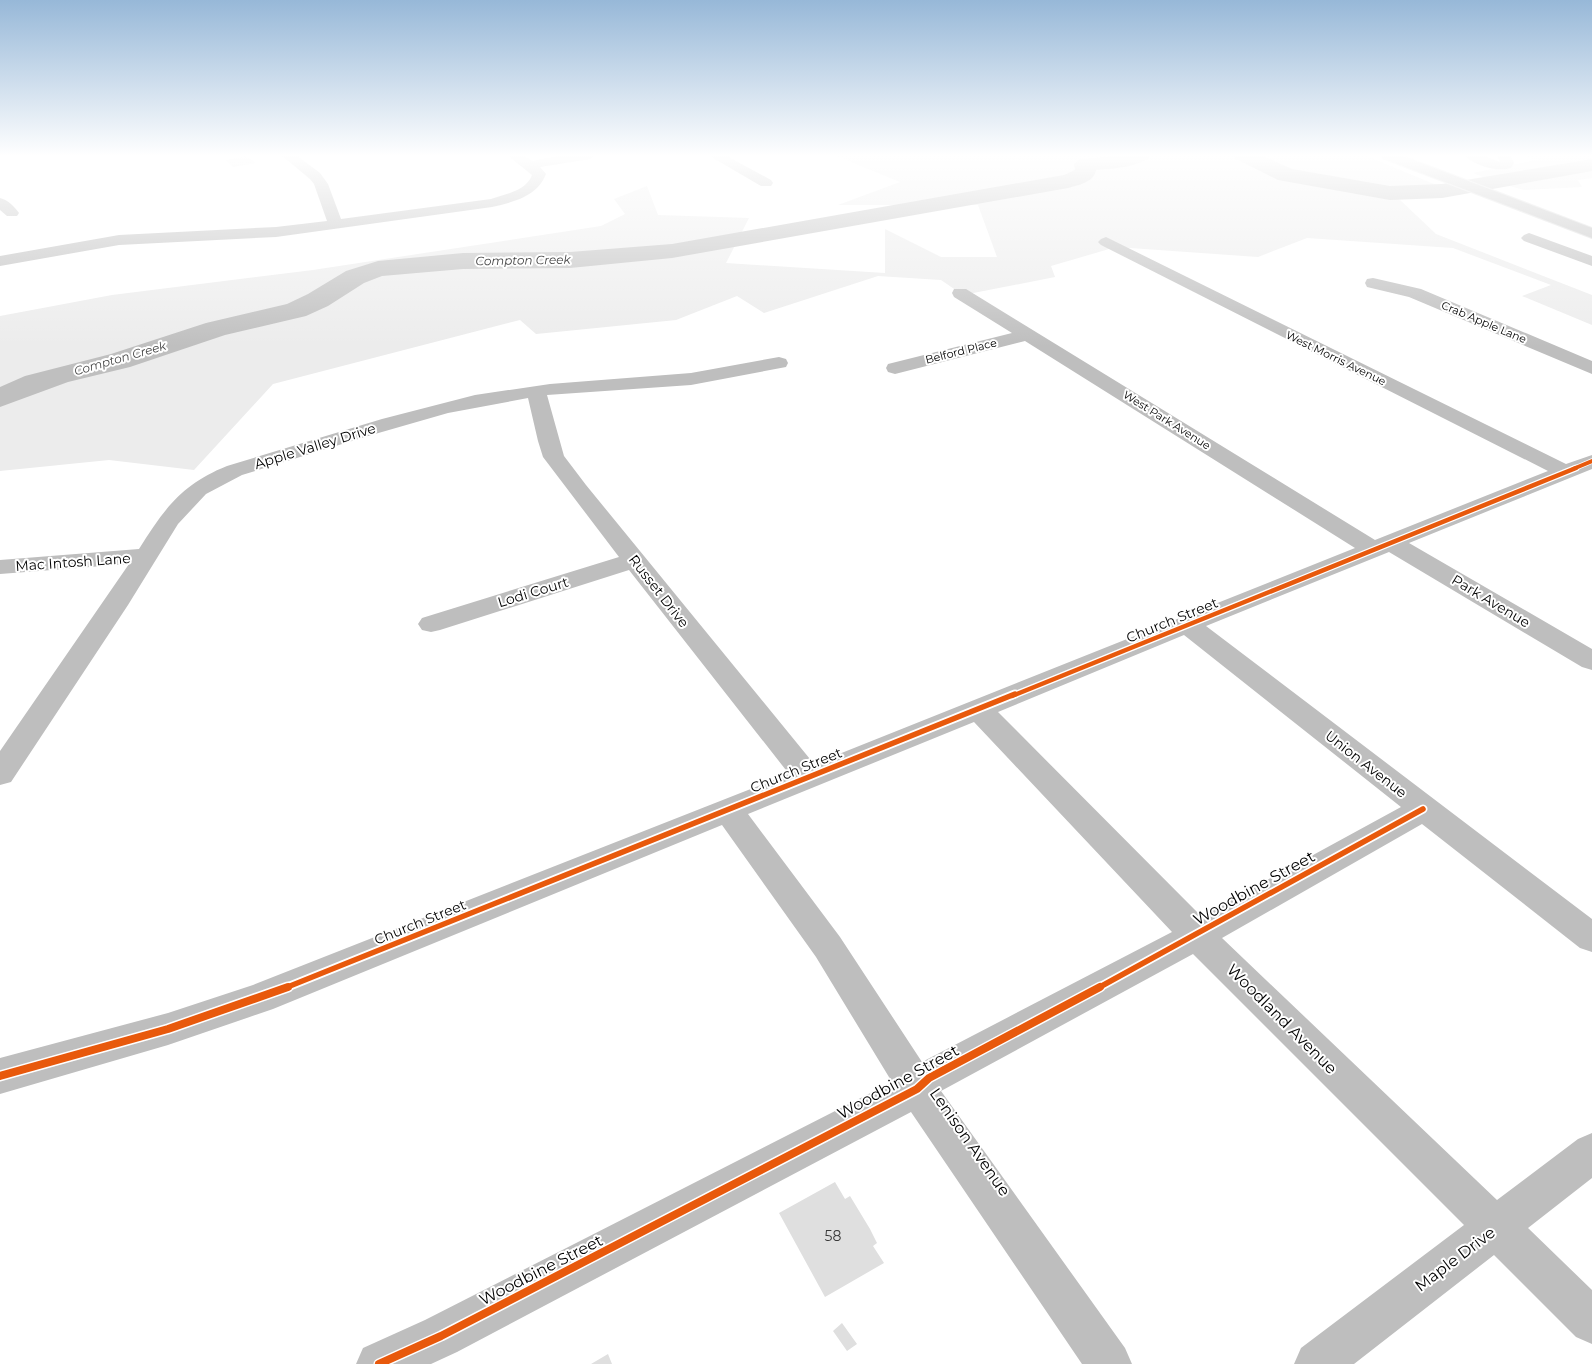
<svg xmlns="http://www.w3.org/2000/svg" width="1592" height="1364" font-family="Montserrat,sans-serif">
<style>
.green{fill:#ececec}
.lines{fill:none;stroke-linecap:round;stroke-linejoin:round}
.river{fill:#bfbfbf;fill-rule:evenodd}
.building{fill:#dfdfdf}
.highway-casing{stroke:#dbdbdb;stroke-width:2}
.minor{fill:#bebebe;fill-rule:evenodd}
.highway{fill:#bebebe;fill-rule:evenodd}
.cycleway-far3-casing{stroke:#fff;stroke-width:5.5}
.cycleway-far2-casing{stroke:#fff;stroke-width:7}
.cycleway-far1-casing{stroke:#fff;stroke-width:9}
.cycleway-casing{stroke:#fff;stroke-width:11}
.cycleway-far3{stroke:#e8590c;stroke-width:4}
.cycleway-far2{stroke:#e8590c;stroke-width:4.5}
.cycleway-far1{stroke:#e8590c;stroke-width:5.5}
.cycleway{stroke:#e8590c;stroke-width:8}
.labels{text-anchor:middle;dominant-baseline:central;stroke-width:4;stroke-linejoin:round;paint-order:stroke}
.far-street-label{font-size:11px;fill:#000;stroke:#fff}
.far-water-label{font-size:12px;font-style:italic;fill:#444;stroke:#fff}
.street-label{font-size:14px;fill:#000;stroke:#fff}
.near-number-label{font-size:14px;fill:#383838}
.near-street-label{font-size:16px;fill:#000;stroke:#fff}
</style>
<rect width="100%" height="100%" fill="#fff"/>
<path class="green" d="M834 155H1364L1458 194 1397 197 1436 234 1592 295V325L1522 296 1551 285 1453 248 1307 238 1258 257 1116 247 1051 266 1055 277 963 295 941 280 878 276 764 313 737 296 676 320 536 334 520 320 273 384 194 470 109 460 0 471V316L112 295 313 270 601 226 625 214 614 199 647 186 658 215 749 218 726 263 885 273V229L941 257H997L978 205H838L900 182Z
M1523 155H1592V163L1488 179 1473 173 1536 160Z
M1592 170V178L1578 180 1582 187 1524 190 1510 186Z"/>
<g class="lines">
<path class="river" d="M1118 155H1151C1143 167 1110 169 1096 170 1094 182 1079 185 1068 188L672 258 570 268 463 269 382 276 364 283 328 306 306 316 225 335 130 367 68 382 0 407V387L25 376 111 354 206 323 287 304 308 294 346 271 378 261 463 253 570 252 672 244 1064 175 1075 170 1074 164 1078 160Z
M1233 155H1261L1292 169 1390 186 1442 184 1592 159V171L1442 198 1390 200 1278 180 1236 159Z"/>
</g>
<path class="building" d="M246 156 256 163 233 167 226 160Z
M835 1182 845 1199 850 1196 870 1229 877 1243 873 1246 884 1263 825 1297 779 1213Z
M842 1323 857 1344 847 1351 833 1331Z
M608 1354 612 1364H591Z"/>
<g class="lines">
<g class="highway-casing">
<path id="highway" d="M1381 155H1400L1592 228V238L1382 158Z"/>
</g>
<path class="minor" d="M281 155H296L320 173 328 184 341 219 491 199C506 194 526 191 532 175L507 155H523L532 161 563 155H596L590 159 540 167 546 174C537 197 513 202 492 207L276 237 119 245 0 266V256L119 235 276 227 327 221 314 184 310 179Z
M708 155H725L771 180 773 183 771 186H761Z
M1464 155H1482L1500 162 1497 155H1510L1514 163 1511 168C1496 172 1475 166 1464 155Z
M0 198C8 200 15 207 19 213L17 216H7L0 210Z
M1529 233 1592 256V266L1524 241 1521 238 1524 235Z
M1106 237 1566 464 1592 455V469L1409 543 1592 649V670L1582 667 1389 552 1206 626 1592 919V952L1580 948 1422 824 1222 938 1497 1200 1578 1139 1592 1133V1178L1528 1228 1592 1290V1344L1576 1337 1494 1255 1354 1364H1294L1301 1348 1464 1225 1193 954 941 1091 1125 1348 1132 1364H1082L911 1112 457 1352 431 1364H356L363 1348 425 1320 892 1082 816 957 722 825 273 1009 168 1045 0 1094V1058L168 1013 253 985 789 774 629 570 440 630 431 632 422 630 418 624 422 618 619 557 543 457 538 441 528 398 448 413 368 436 242 475 206 494 178 524 128 605 11 782 0 785V751L129 564 0 574V560L139 549C164 509 182 484 227 466L382 419 475 395 550 384 691 373 779 357 786 359 788 363 786 367 691 385 547 395 564 456 586 485 814 764 1355 548 1025 341 895 374 888 372 886 368 888 364 1012 333 954 297 952 293 954 289H966L1375 540 1548 471 1101 245 1098 242 1101 239ZM1184 635 1401 807 1201 916 998 712ZM974 722 1172 932 922 1062 840 937 748 814Z
M1373 278 1421 289 1592 361V374L1409 297 1367 287 1365 283 1367 279Z"/>
<use href="#highway" class="highway"/>
<g class="cycleway-far3-casing">
<path id="cycleway-far3" d="M1573 469 1592 461"/>
</g>
<g class="cycleway-far2-casing">
<path id="cycleway-far2" d="M1012 696 1576 468"/>
</g>
<g class="cycleway-far1-casing">
<path id="cycleway-far1" d="M285 988 1015 694
M1098 988 1423 809"/>
</g>
<g class="cycleway-casing">
<path id="cycleway" d="M0 1076 168 1029 288 987
M379 1364 441 1336 917 1089 929 1078 1100 987"/>
</g>
<use href="#cycleway-far3" class="cycleway-far3"/>
<use href="#cycleway-far2" class="cycleway-far2"/>
<use href="#cycleway-far1" class="cycleway-far1"/>
<use href="#cycleway" class="cycleway"/>
</g>
<linearGradient id="sky" x2="0" y2="1"><stop stop-color="#97b8d8"/><stop offset="0.45" stop-color="#fff"/><stop offset="1" stop-color="#fff" stop-opacity="0"/></linearGradient>
<rect width="1592" height="346" fill="url(#sky)"/>
<g class="labels">
<g class="far-street-label">
<text transform="translate(1484 322) rotate(23)">Crab Apple Lane</text>
<text transform="translate(961 351) rotate(-14)">Belford Place</text>
<text transform="translate(1336 358) rotate(26)">West Morris Avenue</text>
<text transform="translate(1167 420) rotate(32)">West Park Avenue</text>
</g>
<g class="far-water-label">
<text transform="translate(523 260) rotate(-1)">Compton Creek</text>
<text transform="translate(120 358) rotate(-16)">Compton Creek</text>
</g>
<g class="street-label">
<text transform="translate(315 446) rotate(-17)">Apple Valley Drive</text>
<text transform="translate(73 562) rotate(-4)">Mac Intosh Lane</text>
<text transform="translate(659 591) rotate(52)">Russet Drive</text>
<text transform="translate(533 592) rotate(-17)">Lodi Court</text>
<text transform="translate(1491 601) rotate(31)">Park Avenue</text>
<text transform="translate(1172 620) rotate(-22)">Church Street</text>
<text transform="translate(1366 764) rotate(38)">Union Avenue</text>
<text transform="translate(796 770) rotate(-22)">Church Street</text>
<text transform="translate(420 922) rotate(-22)">Church Street</text>
</g>
<g class="near-number-label">
<text x="833" y="1236">58</text>
</g>
<g class="near-street-label">
<text transform="translate(1254 888) rotate(-29)">Woodbine Street</text>
<text transform="translate(1282 1019) rotate(45)">Woodland Avenue</text>
<text transform="translate(898 1082) rotate(-29)">Woodbine Street</text>
<text transform="translate(970 1142) rotate(55)">Lenison Avenue</text>
<text transform="translate(1455 1259) rotate(-37)">Maple Drive</text>
<text transform="translate(541 1270) rotate(-27)">Woodbine Street</text>
</g>
</g>
</svg>
